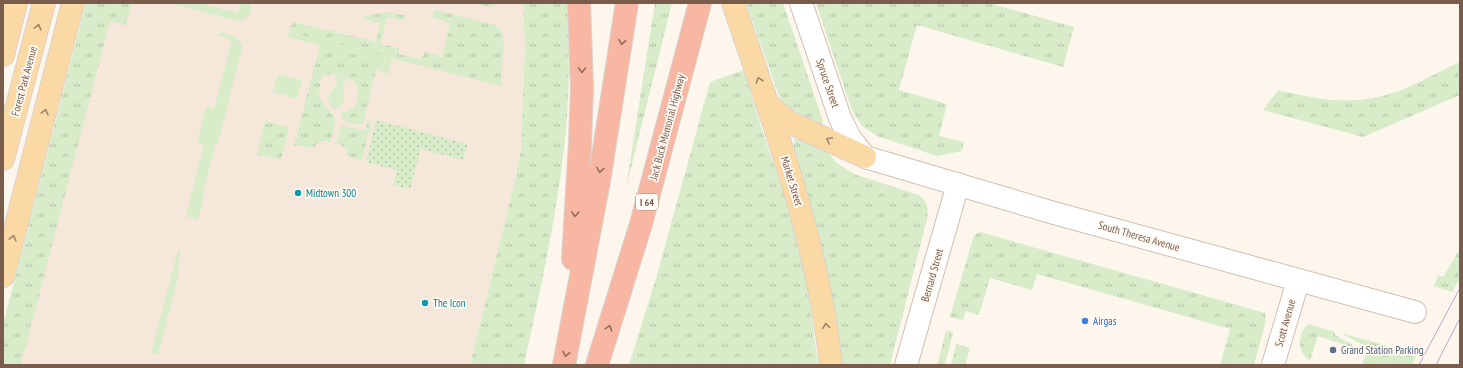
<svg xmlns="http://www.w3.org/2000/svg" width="1463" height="368" font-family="'PT Sans Narrow',sans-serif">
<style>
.residential{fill:#f5e8da}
.grass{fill:url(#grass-tufts)}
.park{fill:url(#park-dots)}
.garden{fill:#d8ecc9}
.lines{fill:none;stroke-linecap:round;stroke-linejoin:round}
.minor-casing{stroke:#d1beb0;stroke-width:24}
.primary-casing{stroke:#dad1cd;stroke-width:24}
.motorway-casing{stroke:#dad1cd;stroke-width:24}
.minor{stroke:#fff;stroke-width:22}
.primary{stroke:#fbd9a5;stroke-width:22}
.motorway{stroke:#f7b7a3;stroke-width:22}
.tram{stroke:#b9a8c9;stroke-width:1}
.oneway{stroke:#a18267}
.oneway2{stroke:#936e5e}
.culture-dot{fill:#0f9aa8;stroke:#fffaf3;stroke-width:1.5}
.shop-dot{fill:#3f7fe0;stroke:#fffaf3;stroke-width:1.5}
.service-dot{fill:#5c6f8a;stroke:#fffaf3;stroke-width:1.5}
.labels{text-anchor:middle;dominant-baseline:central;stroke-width:3.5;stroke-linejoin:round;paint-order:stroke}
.shield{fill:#fffaf3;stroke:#a28b7f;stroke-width:1}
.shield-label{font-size:10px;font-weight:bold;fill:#7a5c4d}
.street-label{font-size:11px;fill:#7a5c4d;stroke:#fffaf3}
.culture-label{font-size:11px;fill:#0d838f;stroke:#fffaf3;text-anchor:start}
.shop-label{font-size:11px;fill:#366cbe;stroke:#fffaf3;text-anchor:start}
.service-label{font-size:11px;fill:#4e5e75;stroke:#fffaf3;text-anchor:start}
</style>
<defs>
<pattern id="grass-tufts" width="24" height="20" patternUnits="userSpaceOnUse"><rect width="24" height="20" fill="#d8ecc9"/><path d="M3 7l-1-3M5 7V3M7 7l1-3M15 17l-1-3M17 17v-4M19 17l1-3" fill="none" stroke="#b4c2a5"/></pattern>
<pattern id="park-dots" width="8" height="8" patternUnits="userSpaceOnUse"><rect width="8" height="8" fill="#d8ecc9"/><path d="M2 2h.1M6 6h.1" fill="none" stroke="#b4c2a5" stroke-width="1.8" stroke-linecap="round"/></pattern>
</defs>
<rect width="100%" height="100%" fill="#fdf6ec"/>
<path class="residential" d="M107 3H523L525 46 521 148 515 180 470 365H13Z"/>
<path class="grass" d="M86 3H132L126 25 110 21 21 365H3V324Z
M473 3H498L491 7Z
M523 3H568C569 49 570 95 565 140 557 216 540 291 524 365H470L515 180 521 148 525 46Z
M655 3H672L626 188Z
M746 3H783L822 118 823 121 821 124C801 121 789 112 779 96Z
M816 3H989L1074 27 1063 67 917 25 899 90 947 104 939 136 964 142 962 151 937 156 877 136 863 127 854 114 849 102Z
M436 10 496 25 501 30 504 38 501 86 289 32 290 27 294 22 376 42 380 23 365 20 364 16 387 12 403 15H405V19L403 20 387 17 381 44 399 48V54L421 59 425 52 442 57 450 23 433 18V12Z
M320 45 374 59 376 70 363 124C356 125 344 123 341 116V113C345 112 351 110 354 107 359 99 359 88 354 81L333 74 323 75C320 83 317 94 322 102 326 107 331 111 334 117 337 124 332 134 330 142 322 140 318 141 314 148L294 145Z
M1460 62V95L1363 137 1263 110 1278 90C1312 98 1344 105 1378 97 1405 92 1435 73 1460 62Z
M744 70 762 130 790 211 808 287 818 365H629L657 275 710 82Z
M372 119 362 160 347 156C347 148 344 145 336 143L341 127C349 125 357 131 365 129L370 120Z
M265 121 289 127 281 160 257 154Z
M800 138 827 152 837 163 854 174 919 195C928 204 929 207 927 219L890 365H841C834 291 814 220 794 148V139Z
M980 232 1265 313 1266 321 1254 365H1220L1230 329 1037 274 1032 290 990 278 979 315 966 311 963 320 950 317 973 238 976 234Z
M1460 249V278L1452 292 1434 286 1438 275 1443 277Z
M1308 324 1335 332V335L1363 351 1318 336 1310 361C1297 351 1297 336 1308 324Z
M946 331 953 332 945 365H937Z
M1341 333 1417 354 1412 365H1362L1368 348Z
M956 344 970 348 965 365H951Z"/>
<path class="park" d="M376 120 468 144 463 160 421 149 410 189 393 185 397 170 366 162Z"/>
<path class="garden" d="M170 3H200L238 13 241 3H249C254 13 248 20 238 21Z
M220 32C230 35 243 37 242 49L218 143H216L202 196 204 197 198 220 186 216 204 144 197 142 206 107 214 109 232 40 219 36 218 35Z
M289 32 392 58 388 74 376 70 374 59 288 37Z
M278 74 302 80 297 99 273 92Z
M336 76 349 80 343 82 344 100 341 107 336 109 333 108 328 102C329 89 339 88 336 76Z
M178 250 181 251 179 261 178 277 159 352 157 354 151 353Z"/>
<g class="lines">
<g class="minor-casing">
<path id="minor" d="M801 3 840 118 850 138 865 157 1054 213 1415 312
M906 365 958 184
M1273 365 1298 281"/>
</g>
<g class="primary-casing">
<path id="primary" d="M733 3C773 121 818 240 831 365
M3 55 16 3
M767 104 789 122 865 157
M3 159 44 3
M3 276 73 3"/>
</g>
<g class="motorway-casing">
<path id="motorway" d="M573 259 580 143 582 88 579 3
M564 365 599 181 627 3
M597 365 641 224 700 3"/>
</g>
<use href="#minor" class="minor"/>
<use href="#primary" class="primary"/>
<use href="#motorway" class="motorway"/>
<path class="tram" d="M1419 365 1460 288
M1436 365 1460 318"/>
</g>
<defs><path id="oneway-chevron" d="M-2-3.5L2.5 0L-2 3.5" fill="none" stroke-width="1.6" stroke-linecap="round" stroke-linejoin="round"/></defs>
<g class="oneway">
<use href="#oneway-chevron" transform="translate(38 27) rotate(-75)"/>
<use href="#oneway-chevron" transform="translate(759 80) rotate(-109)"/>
<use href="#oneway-chevron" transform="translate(45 112) rotate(-76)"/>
<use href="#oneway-chevron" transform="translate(829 140) rotate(-154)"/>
<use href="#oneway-chevron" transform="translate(13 238) rotate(-76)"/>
<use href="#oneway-chevron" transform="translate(826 326) rotate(-98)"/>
</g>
<g class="oneway2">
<use href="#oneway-chevron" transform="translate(622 42) rotate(99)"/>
<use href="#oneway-chevron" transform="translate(582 70) rotate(90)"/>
<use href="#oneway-chevron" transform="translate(600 170) rotate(100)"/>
<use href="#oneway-chevron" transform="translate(575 214) rotate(93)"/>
<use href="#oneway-chevron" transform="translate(609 328) rotate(-72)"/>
<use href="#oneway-chevron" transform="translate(566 354) rotate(101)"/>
</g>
<g class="culture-dot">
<circle cx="298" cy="193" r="4"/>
<circle cx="425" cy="303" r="4"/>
</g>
<circle class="shop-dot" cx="1085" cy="321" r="4"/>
<circle class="service-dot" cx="1333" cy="350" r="4"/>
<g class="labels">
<rect class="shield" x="636" y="194" width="22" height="16" rx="3"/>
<g class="shield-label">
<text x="647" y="202">I 64</text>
</g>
<g class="street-label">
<text transform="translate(24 81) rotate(-75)">Forest Park Avenue</text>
<text transform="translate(828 83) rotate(71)">Spruce Street</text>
<text transform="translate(667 127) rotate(-75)">Jack Buck Memorial Highway</text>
<text transform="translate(792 181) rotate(73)">Market Street</text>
<text transform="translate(1139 236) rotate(16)">South Theresa Avenue</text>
<text transform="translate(932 275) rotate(-74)">Bernard Street</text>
<text transform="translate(1285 323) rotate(-74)">Scott Avenue</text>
</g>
<g class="culture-label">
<text x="306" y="193">Midtown 300</text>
<text x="433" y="303">The Icon</text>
</g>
<g class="shop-label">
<text x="1093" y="321">Airgas</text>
</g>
<g class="service-label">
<text x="1341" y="350">Grand Station Parking</text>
</g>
</g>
<rect width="1463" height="368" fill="none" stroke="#7a5c4d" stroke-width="8"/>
</svg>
